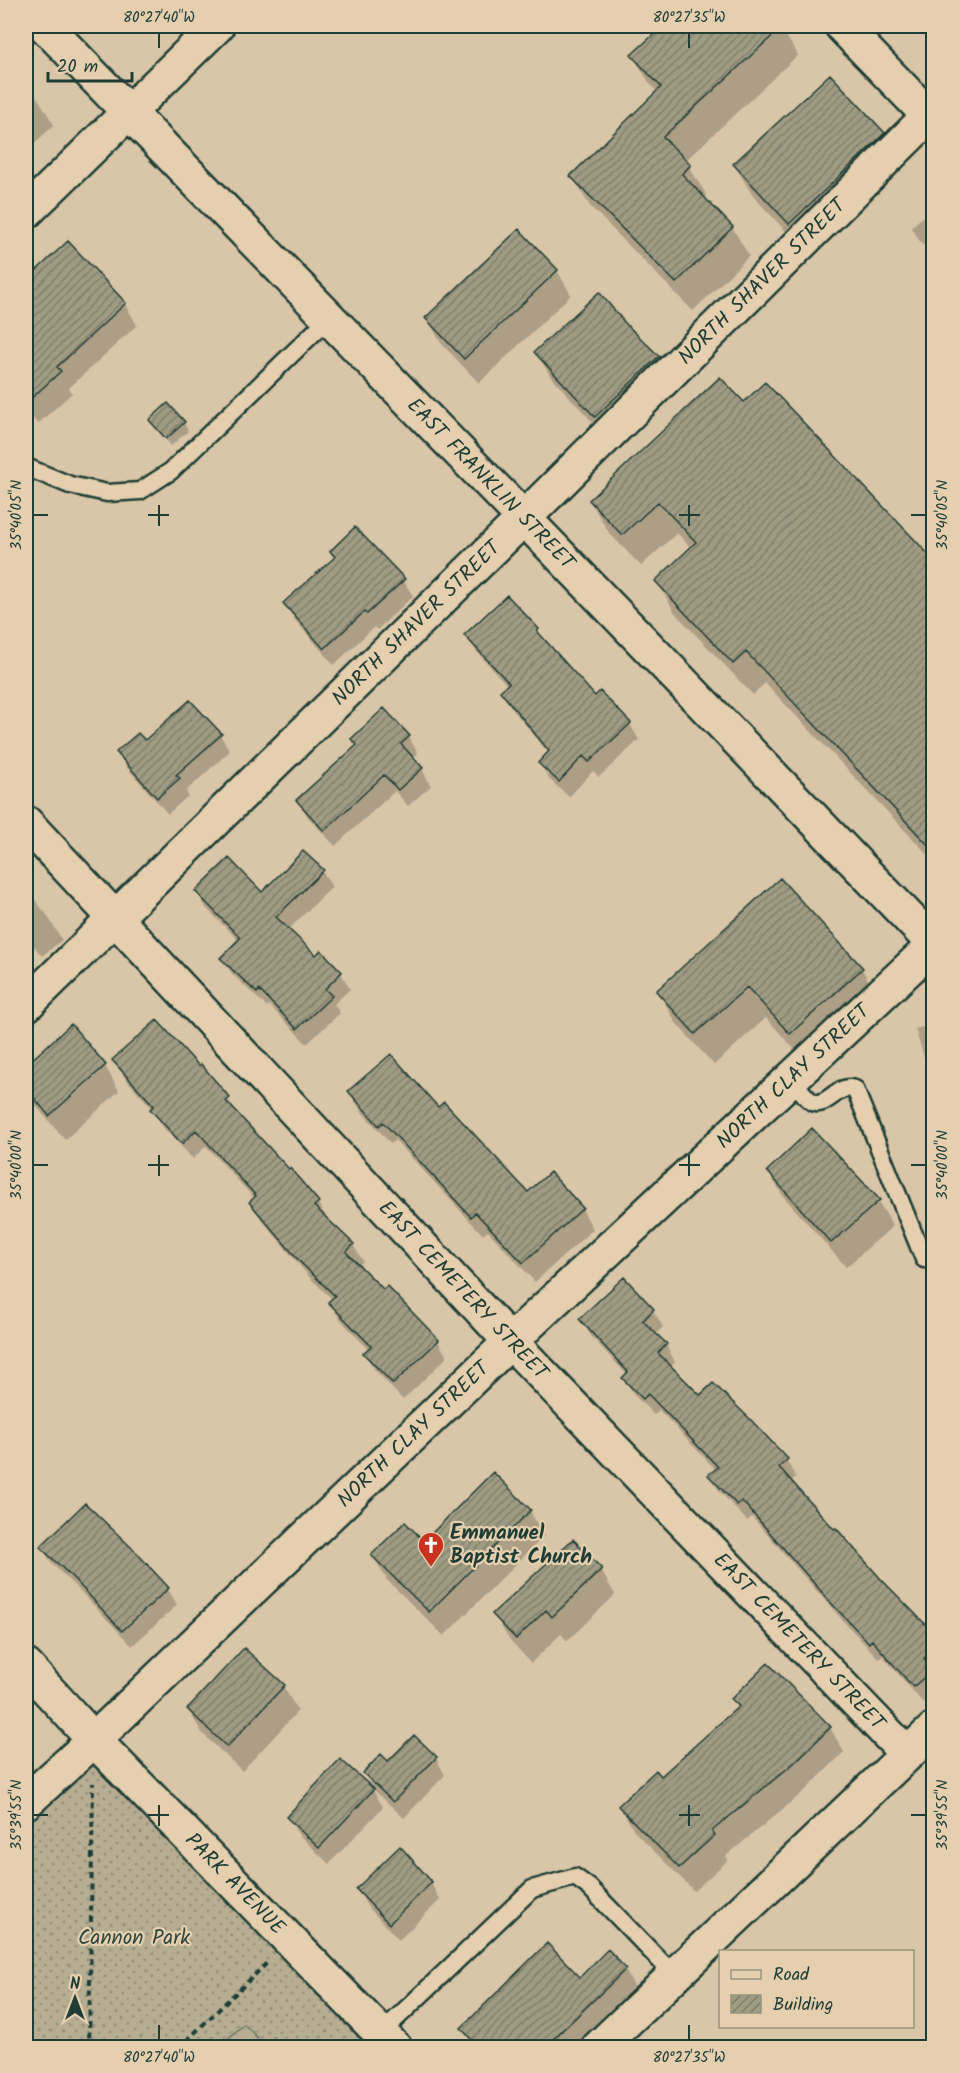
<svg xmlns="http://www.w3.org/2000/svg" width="959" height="2073" font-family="Kalam,sans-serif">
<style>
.grass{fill:url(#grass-dots);stroke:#6a7563;stroke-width:1.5}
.pitch{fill:#b6ad92;stroke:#6a7563;stroke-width:1.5}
.shadow{fill:#0003}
.building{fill:url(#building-hatch);stroke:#1f3d34;stroke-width:1.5}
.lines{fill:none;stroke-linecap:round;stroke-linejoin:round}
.service-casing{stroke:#1f3d34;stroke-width:21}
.minor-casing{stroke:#1f3d34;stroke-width:38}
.tertiary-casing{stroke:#1f3d34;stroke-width:38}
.path{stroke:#1f3d34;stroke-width:4;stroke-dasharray:6 4.5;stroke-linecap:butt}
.service{stroke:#e5cfaf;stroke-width:16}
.minor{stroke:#e5cfaf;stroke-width:33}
.tertiary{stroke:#e5cfaf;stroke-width:33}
.ticks{fill:none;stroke:#1f3d34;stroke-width:2}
.labels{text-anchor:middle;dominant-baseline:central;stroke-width:4.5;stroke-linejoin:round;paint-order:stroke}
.street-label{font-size:21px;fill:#1f3d34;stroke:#e5cfaf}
.poi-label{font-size:21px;font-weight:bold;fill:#1f3d34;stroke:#e5cfaf;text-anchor:start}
.park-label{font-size:21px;fill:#2e483d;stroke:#e5cfaf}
.neatline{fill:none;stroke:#1f3d34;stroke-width:2}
.ticks-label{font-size:15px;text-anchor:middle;fill:#1f3d34}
</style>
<defs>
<pattern id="grass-dots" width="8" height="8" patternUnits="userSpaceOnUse" patternTransform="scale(1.5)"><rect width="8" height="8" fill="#b6ad92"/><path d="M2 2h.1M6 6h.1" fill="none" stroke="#938e78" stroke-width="1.8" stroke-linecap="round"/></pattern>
<pattern id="building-hatch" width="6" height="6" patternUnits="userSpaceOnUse" patternTransform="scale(1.5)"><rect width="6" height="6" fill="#9f9c83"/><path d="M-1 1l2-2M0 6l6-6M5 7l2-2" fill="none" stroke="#81806c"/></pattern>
</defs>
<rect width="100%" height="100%" fill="#d9c6a8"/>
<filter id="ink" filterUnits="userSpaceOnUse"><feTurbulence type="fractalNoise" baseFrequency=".0167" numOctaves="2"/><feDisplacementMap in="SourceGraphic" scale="12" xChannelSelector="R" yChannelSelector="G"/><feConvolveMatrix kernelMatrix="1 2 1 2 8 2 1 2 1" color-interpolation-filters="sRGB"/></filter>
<g filter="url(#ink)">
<path class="grass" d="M94 1740 395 2048H26V1802Z"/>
<path class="pitch" d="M244 2024 266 2047H219Z"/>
<path class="shadow" d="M666 26H780L798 55 685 161 706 194 703 198 732 227 749 256 693 311 589 205 572 176 657 92 650 84 633 56Z
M925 26H934V35Z
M26 85 39 100 54 125 26 151Z
M884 134 902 166 808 255 753 196 734 164Z
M926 214 934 222V257L921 243 911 227Z
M557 270 571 295 479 383 441 343 427 318Z
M39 300 125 304 137 325 69 388 72 393 38 424 26 411V313Z
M625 325 658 357 672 382 610 441 551 377 536 352Z
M765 384 934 562V861L765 683 753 695 675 613 657 581 691 548 677 533 641 566 609 533 590 501 744 404Z
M151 420 184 423 188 431 171 446Z
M403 580 413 596 377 630 374 627 334 665 295 620 285 603Z
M507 597 538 630 544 641 594 698 630 724 639 740 599 777 593 771 569 797 549 779 540 763 549 754 511 707 502 691 508 686 476 651 466 635Z
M220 735 230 751 186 791 188 796 168 814 128 769 118 753 144 742Z
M409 737 418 754 412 759 422 769 431 786 408 806 395 791 335 846 308 817 298 800 357 747 353 739Z
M322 871 332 887 288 930 316 957 341 973 350 989 334 1004 340 1013 307 1044 269 1005 267 1007 232 974 222 958 239 941 206 908 197 892 262 894Z
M26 888 47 915 62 940 42 956 33 945 26 951Z
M862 969 880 1001 809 1065 766 1018 714 1065 676 1023 658 991Z
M934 1024V1088L915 1029Z
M71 1026 105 1066 119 1091 65 1140 31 1100 26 1091V1068Z
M114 1061 228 1099 238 1115 318 1203 327 1219 353 1245 363 1261 358 1266 438 1341 447 1357 403 1400 375 1370 365 1354 369 1350 340 1319 330 1303 333 1300 311 1279 261 1219 251 1202 255 1199 206 1146 193 1159 162 1126 153 1109 124 1077Z
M350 1092 438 1109 528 1194 582 1209 593 1229 535 1282 488 1231 483 1235 395 1140 391 1144 361 1111Z
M768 1172 878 1201 893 1226 846 1267 783 1196Z
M624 1279 653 1310 663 1327 655 1335 666 1345 675 1362 670 1367 700 1397 786 1460 796 1477 790 1482 879 1579 934 1634V1695L923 1703 883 1656 879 1659 844 1622 752 1517 747 1521 720 1492 710 1476 716 1470 659 1410 654 1415 634 1395 624 1378 627 1375 591 1336 581 1319Z
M26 1447 30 1455 26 1458Z
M530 1511 544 1536 444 1636 387 1580 373 1556 424 1543Z
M573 1541 601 1570 615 1595 567 1641 561 1634 531 1663 509 1639 494 1614Z
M42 1548 168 1589 177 1605 132 1646 85 1596 52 1564Z
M283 1686 298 1711 242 1771 203 1734 188 1710Z
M733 1699 830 1728 844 1752 808 1788 726 1856 728 1860 694 1891 634 1831 620 1806 661 1778 739 1708Z
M436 1758 445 1775 404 1818 374 1790 364 1773 388 1763Z
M340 1762 373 1790 383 1807 329 1864 298 1834 288 1818Z
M400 1849 431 1883 440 1900 399 1940 367 1906 358 1889Z
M608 1952 625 1970 639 1995 584 2048H474L463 2028 580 1979Z"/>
<path class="building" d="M663 26H783L663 137 691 165 682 174 733 227 676 283 570 176 661 87 631 55Z
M830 74 885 133 789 224 733 164Z
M519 229 558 270 464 359 425 318Z
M68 241 126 303 57 367 61 371 26 403V280Z
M599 292 626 324 659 356 595 417 534 352Z
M720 377 744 402 765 382 933 559V850L746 652 733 664 655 581 696 542 658 502 622 535 589 500Z
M168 403 185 422 166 439 149 420Z
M355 527 405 579 367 614 364 612 324 649 283 603 335 557 330 551Z
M507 595 539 629 537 631 595 696 600 691 631 723 589 762 583 756 559 782 538 763 549 751 500 691 509 683 464 635Z
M190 700 222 734 176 775 180 778 157 798 116 752 138 733 145 740Z
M384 708 410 736 401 744 423 768 398 790 384 775 324 831 296 800 357 745 351 739Z
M303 851 324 870 276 917 316 955 321 950 342 972 325 989 332 996 297 1029 259 990 257 993 220 958 240 938 195 891 229 858 262 892Z
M780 878 863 968 790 1034 747 987 695 1034 656 991Z
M157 1020 199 1066 201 1064 230 1098 226 1101 289 1169 290 1168 319 1202 314 1206 354 1244 346 1252 383 1289 387 1286 439 1340 393 1384 363 1353 371 1346 328 1302 335 1296 300 1262 249 1202 256 1196 196 1130 182 1144 150 1109 154 1106 112 1060Z
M71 1024 106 1065 49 1116 26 1088V1065Z
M391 1054 438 1107 444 1102 528 1192 550 1172 583 1208 523 1263 475 1212 471 1217 383 1122 379 1126 348 1091Z
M812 1128 880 1200 831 1243 767 1171Z
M624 1277 654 1309 643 1321 667 1344 658 1353 700 1395 713 1383 751 1420 788 1459 779 1467 834 1529 836 1528 880 1578 933 1632V1650L924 1658 933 1670 913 1687 872 1640 869 1643 833 1605 742 1501 737 1505 708 1475 718 1467 648 1394 643 1399 622 1378 628 1372 579 1319Z
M493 1472 531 1510 429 1612 371 1555 405 1522 424 1541Z
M85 1503 134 1550 169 1588 122 1631 74 1579 40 1547Z
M573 1539 602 1569 552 1617 546 1610 516 1639 492 1614Z
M244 1648 285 1685 227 1747 187 1709Z
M768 1663 831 1727 794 1763 712 1831 715 1835 679 1868 618 1806 656 1770 661 1776 739 1706 731 1699Z
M414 1735 437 1757 393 1802 363 1773 381 1754 388 1761Z
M340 1759 374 1789 319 1848 286 1817Z
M400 1846 432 1882 389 1924 356 1889Z
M547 1943 580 1977 608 1949 626 1969 544 2048H479L461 2028Z"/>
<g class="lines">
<g class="service-casing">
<path id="service" d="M26 467 70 485 107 493 140 491 171 471 329 318
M791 1078C797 1085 804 1096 811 1101 826 1111 837 1082 855 1089L924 1259
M381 2033 532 1889 575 1877 590 1888 674 1975"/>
</g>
<g class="minor-casing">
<g id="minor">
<path id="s1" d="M45 26 548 543 934 944"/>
<path d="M842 26 934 121"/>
<path id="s2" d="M26 823 511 1342 907 1754"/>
<path id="s3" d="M26 1005 524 518 934 111"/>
<path id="s4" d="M26 1802 94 1740 530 1323 934 945"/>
</g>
</g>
<g class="tertiary-casing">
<g id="tertiary">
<path d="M26 212 217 26"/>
<path id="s5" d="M26 1666 94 1740 395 2048"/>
<path d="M598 2048 934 1729"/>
</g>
</g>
<path class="path" d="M89 2048 93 1783
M179 2048 269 1961"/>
<use href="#service" class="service"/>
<use href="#minor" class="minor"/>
<use href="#tertiary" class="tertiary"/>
</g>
</g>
<path class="ticks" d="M159 33V48M689 33V48M159 505V526M689 505V526M33 515H48M148 515H169M679 515H700M911 515H926M159 1155V1176M689 1155V1176M33 1165H48M148 1165H169M679 1165H700M911 1165H926M159 1805V1826M689 1805V1826M33 1815H48M148 1815H169M679 1815H700M911 1815H926M159 2025V2040M689 2025V2040"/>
<defs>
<g id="church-pin" transform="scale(1.35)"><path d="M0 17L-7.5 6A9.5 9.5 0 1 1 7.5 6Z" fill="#c8321e" stroke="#e5cfaf"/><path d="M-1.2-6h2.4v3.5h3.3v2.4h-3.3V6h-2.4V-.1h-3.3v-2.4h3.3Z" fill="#fff"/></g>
</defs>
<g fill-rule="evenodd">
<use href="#church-pin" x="431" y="1545"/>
</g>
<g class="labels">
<g class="street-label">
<text stroke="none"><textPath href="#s3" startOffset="1032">NORTH SHAVER STREET</textPath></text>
<text stroke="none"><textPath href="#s1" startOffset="639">EAST FRANKLIN STREET</textPath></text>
<text stroke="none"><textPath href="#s3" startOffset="546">NORTH SHAVER STREET</textPath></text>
<text stroke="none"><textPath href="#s4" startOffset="1056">NORTH CLAY STREET</textPath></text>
<text stroke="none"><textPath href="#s2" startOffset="640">EAST CEMETERY STREET</textPath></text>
<text stroke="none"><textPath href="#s4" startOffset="534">NORTH CLAY STREET</textPath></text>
<text stroke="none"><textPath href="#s2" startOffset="1126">EAST CEMETERY STREET</textPath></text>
<text stroke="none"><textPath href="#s5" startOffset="302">PARK AVENUE</textPath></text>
</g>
<g class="poi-label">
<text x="450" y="1533">Emmanuel<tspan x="450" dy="24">Baptist Church</tspan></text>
</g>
<g class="park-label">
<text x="134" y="1938">Cannon Park</text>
</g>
</g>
<rect width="959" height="2073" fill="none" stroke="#e5cfaf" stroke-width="66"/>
<rect x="719" y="1950" width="195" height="78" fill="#e5cfaf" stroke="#96957e" stroke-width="1.5"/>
<rect x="731" y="1970" width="30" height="9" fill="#e5cfaf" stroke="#96957e" stroke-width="1.5"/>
<text x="773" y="1980" font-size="18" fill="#1f3d34">Road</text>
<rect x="731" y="1995" width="30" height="18" fill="url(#building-hatch)" stroke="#96957e" stroke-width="1.5"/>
<text x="773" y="2010" font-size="18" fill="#1f3d34">Building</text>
<g transform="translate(75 1998)" stroke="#e5cfaf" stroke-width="4.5" paint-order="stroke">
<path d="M0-4.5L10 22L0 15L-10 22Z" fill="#1f3d34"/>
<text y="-9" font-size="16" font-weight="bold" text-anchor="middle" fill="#1f3d34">N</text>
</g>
<path d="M48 72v9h84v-9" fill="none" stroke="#1f3d34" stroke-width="3"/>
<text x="57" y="72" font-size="18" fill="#1f3d34" stroke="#e5cfaf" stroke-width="4.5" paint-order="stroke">20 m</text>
<rect x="33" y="33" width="893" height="2007" class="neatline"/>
<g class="ticks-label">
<text x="159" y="22">80°27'40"W</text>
<text x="689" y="22">80°27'35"W</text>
<text transform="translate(16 515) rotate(-90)" y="5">35°40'05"N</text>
<text transform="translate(942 515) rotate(-90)" y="5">35°40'05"N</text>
<text transform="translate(16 1165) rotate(-90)" y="5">35°40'00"N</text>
<text transform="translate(942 1165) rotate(-90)" y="5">35°40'00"N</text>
<text transform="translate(16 1815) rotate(-90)" y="5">35°39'55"N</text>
<text transform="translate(942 1815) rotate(-90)" y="5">35°39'55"N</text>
<text x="159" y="2062">80°27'40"W</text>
<text x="689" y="2062">80°27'35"W</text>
</g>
</svg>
